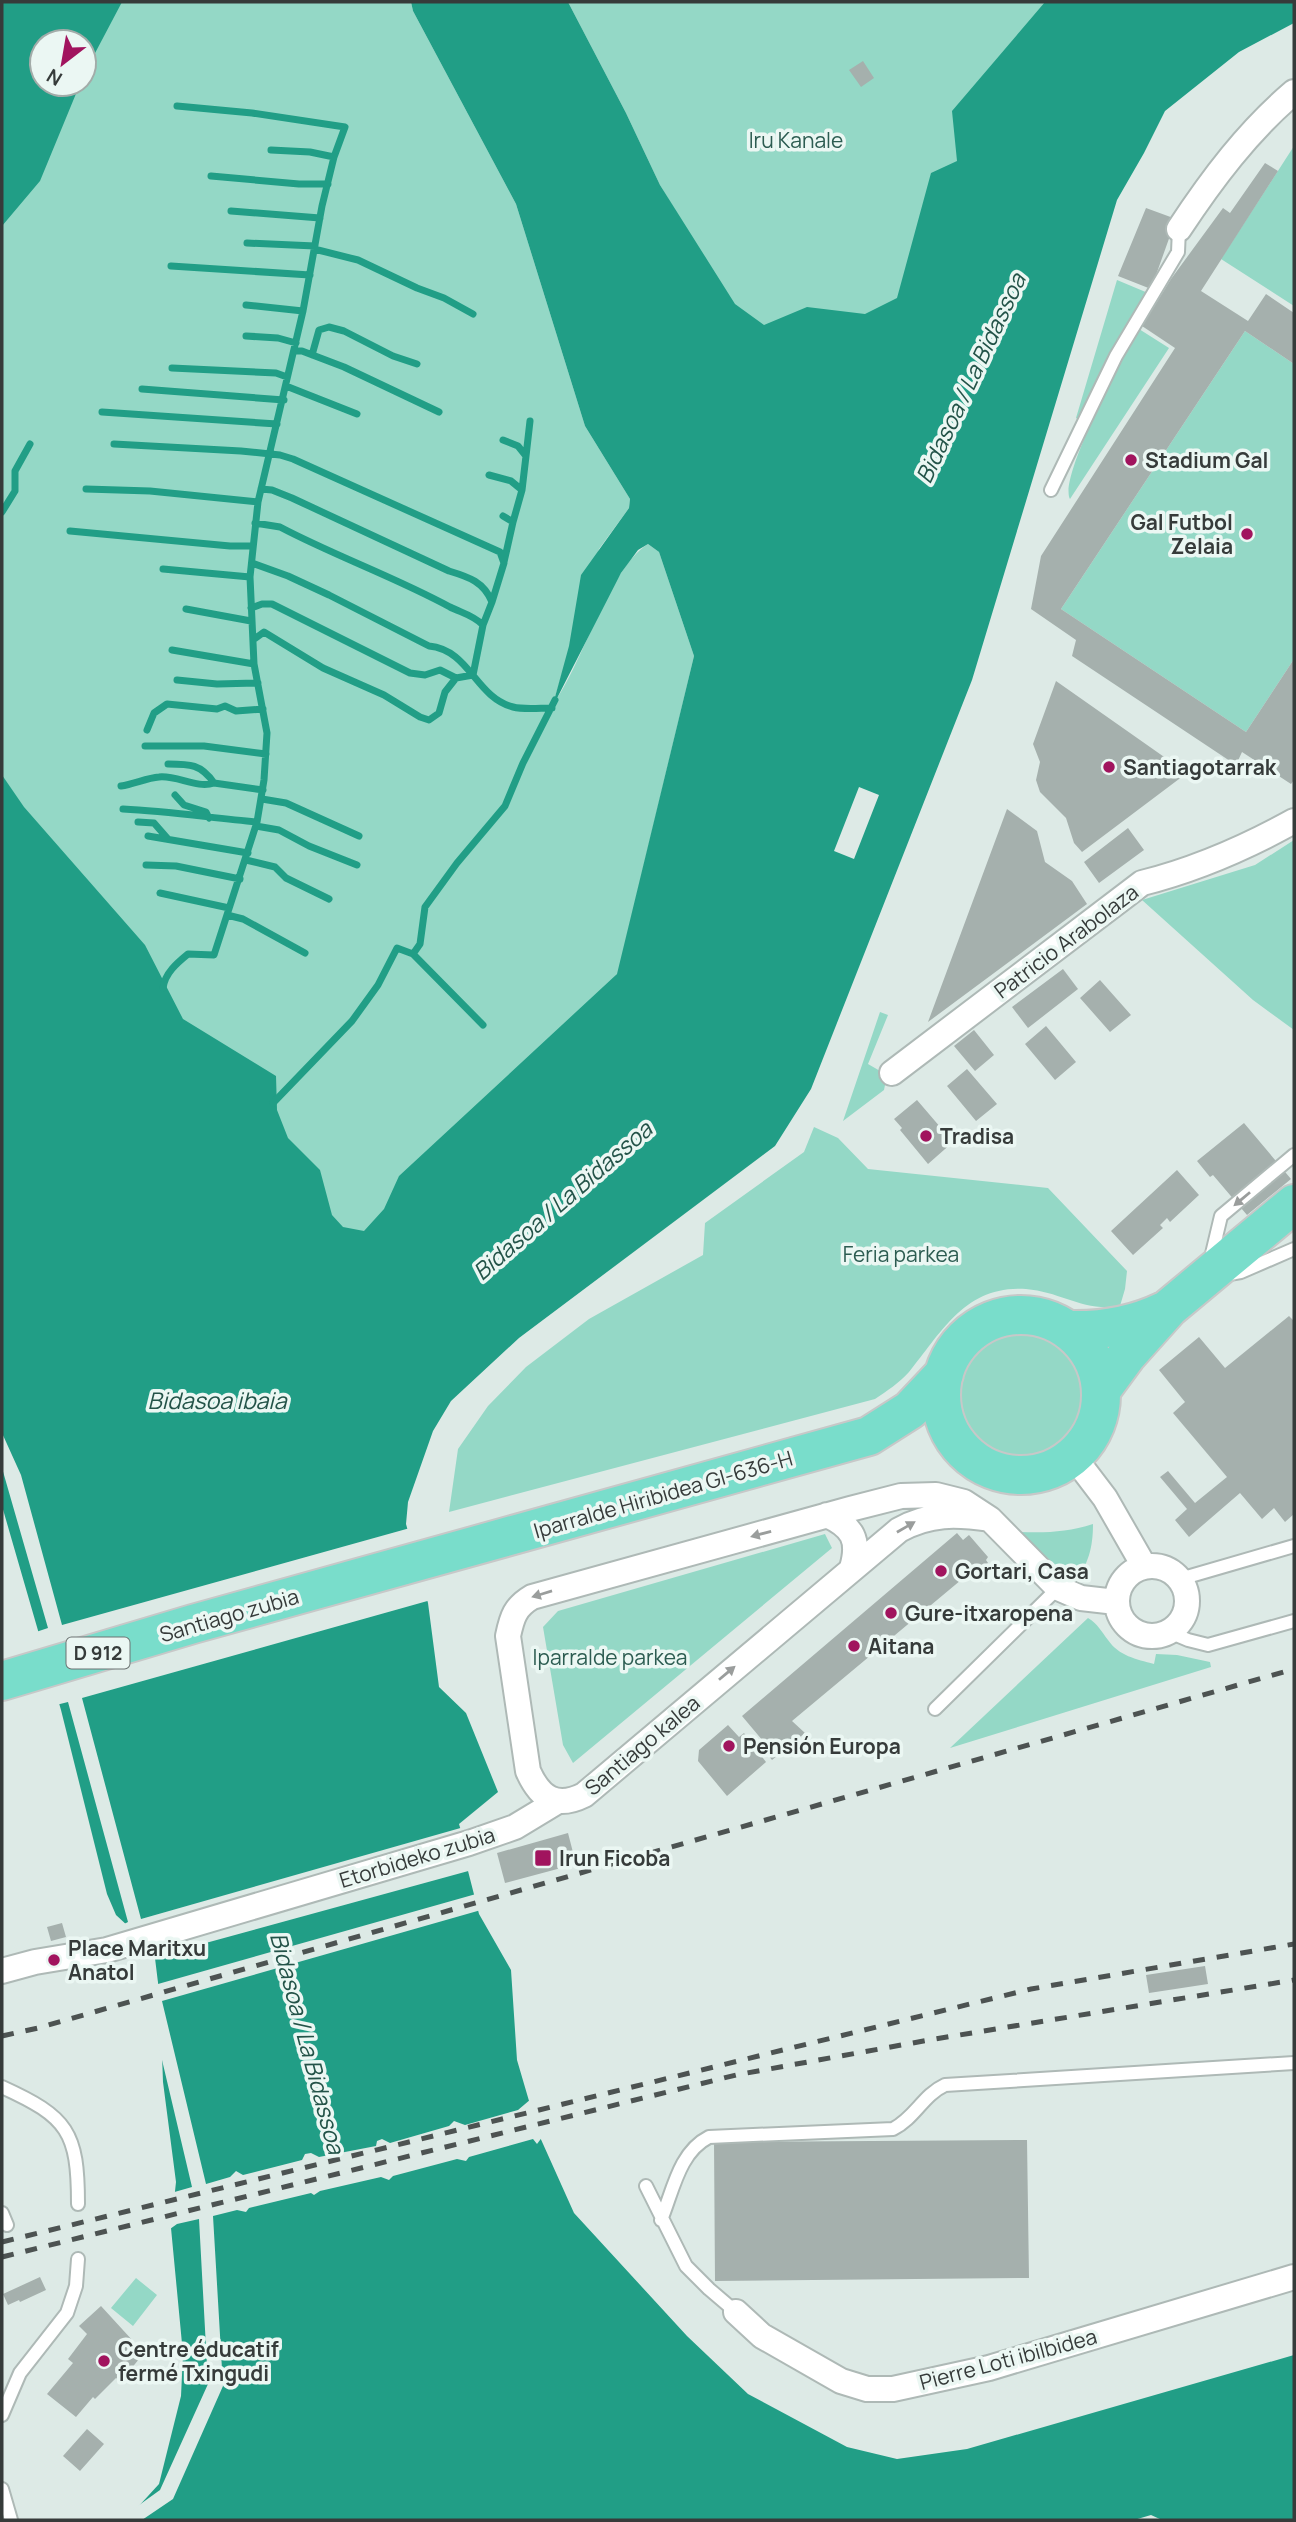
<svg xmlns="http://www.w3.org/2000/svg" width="1296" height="2522" font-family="Manrope,sans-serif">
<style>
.green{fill:#94d8c6}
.water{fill:#219e86}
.pier{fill:#ddeae6}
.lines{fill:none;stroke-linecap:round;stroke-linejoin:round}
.stream{stroke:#219e86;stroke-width:7}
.building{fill:#a5b0ad}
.lane-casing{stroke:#aeb9b6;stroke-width:16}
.street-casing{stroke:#aeb9b6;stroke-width:28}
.primary-casing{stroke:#c7c8c8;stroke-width:42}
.lane{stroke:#fff;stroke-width:12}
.street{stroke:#fff;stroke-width:24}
.primary{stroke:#79ddcb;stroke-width:38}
.rail{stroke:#4d5352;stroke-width:5;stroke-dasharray:12 12;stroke-linecap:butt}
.oneway{fill:#9a9d9c}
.poi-dot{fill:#a1145e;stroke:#ebf7f3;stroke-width:2.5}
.labels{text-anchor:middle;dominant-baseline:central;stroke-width:7;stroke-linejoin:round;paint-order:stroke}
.shield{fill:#ebf7f3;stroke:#6c7372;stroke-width:2}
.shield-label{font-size:19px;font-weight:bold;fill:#363b3a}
.park-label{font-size:21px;fill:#2c5c51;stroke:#ebf7f3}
.poi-label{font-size:21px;font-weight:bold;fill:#363b3a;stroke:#ebf7f3;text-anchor:start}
.street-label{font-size:21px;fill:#363b3a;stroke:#ebf7f3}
.water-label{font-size:23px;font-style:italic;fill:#235348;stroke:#ebf7f3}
</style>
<rect width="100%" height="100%" fill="#ddeae6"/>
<path class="green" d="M85 2H411L413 11 516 204 585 426 630 499 629 508 599 549 553 704C583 664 608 569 648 544L659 552 694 656 618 973 349 1274 2 823V182L51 84H84Z
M568 2H1124L975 267 774 374 660 185 626 113Z
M1294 146V306L1221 259Z
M1117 280 1148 293 1117 342 1081 421 1076 418Z
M1139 329 1169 348 1070 499C1058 478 1125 354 1139 329Z
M1245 331 1294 364V659L1246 732 1061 609Z
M1294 840V1030L1253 1000 1142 900 1255 865Z
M880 1012 888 1015 868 1064 887 1075 884 1090 843 1121Z
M814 1127 838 1138 868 1169 1048 1188 1127 1271 1125 1289 1120 1306C1083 1312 1062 1292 1026 1289 965 1285 942 1332 909 1372 899 1383 887 1391 875 1399L449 1512 458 1449 488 1406 526 1367 589 1319 703 1255 705 1223 804 1152Z
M956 1395a64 64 0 1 1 128 0a64 64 0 1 1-128 0Z
M1093 1524C1093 1546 1089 1566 1073 1582L1020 1532C1047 1533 1068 1532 1093 1524Z
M825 1534 832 1548 573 1763 563 1745 543 1627 558 1611Z
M1088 1618C1098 1624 1101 1631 1108 1640 1119 1656 1136 1659 1154 1664L1156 1654 1177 1655 1210 1662 1211 1667 950 1748Z
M136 2278 157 2295 133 2326 111 2308Z"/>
<path class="water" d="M2 2H122L84 74V42H42V84H80L40 181 2 226Z
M411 2H568L626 113 660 185 735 304 764 325 807 307 865 314 897 298 931 173 957 161 952 111 1045 2H1294V23L1239 52 1165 111 1144 153 1117 200 972 680 811 1089 775 1146 519 1338 451 1401 433 1431 408 1502 406 1524 428 1603 439 1687 466 1713 498 1792 459 1824 470 1861 467 1867 479 1914 511 1970 517 2060 539 2135 574 2213 687 2336 748 2394 847 2447 897 2459 967 2449 1294 2355V2520H1162L1151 2515 1134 2520H126L159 2484 181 2396 183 2354 171 2228 176 2182 163 2082 160 1999 154 1950 116 1915 107 1894 61 1710 2 1506V775L24 807 145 945 183 1019 276 1076 277 1110 288 1138 320 1170 332 1215 343 1227 364 1231 384 1209 399 1176 617 974 694 656 659 552 648 544 638 550 621 573 552 708 569 646 581 575 629 508 630 499 585 426 516 204 413 11Z"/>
<path class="pier" d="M859 787 879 795 854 859 834 851Z
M2 1433 21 1475 62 1625 410 1528 431 1600 82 1698 141 1919 464 1827 473 1861 472 1870 151 1958 150 1951 122 1925 128 1922 68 1702 56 1705 36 1632 48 1628 2 1468Z
M476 1894 481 1910 162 2001 206 2184 230 2177 236 2171 243 2175 302 2160 305 2154 311 2153 319 2157 376 2146 377 2141 382 2139 390 2143 449 2126 454 2121 465 2125 518 2110 531 2099 543 2136 537 2144 533 2139 469 2157 466 2161 457 2159 393 2176 389 2180 381 2177 320 2191 314 2195 311 2193 249 2208 246 2212 237 2210 213 2216 223 2386 173 2499 142 2520H123L128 2513 160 2490 208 2384 199 2219 177 2224 170 2229 167 2227 171 2193 192 2187 158 2043 152 1961 158 1984Z"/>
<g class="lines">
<path class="stream" d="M271 150 310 152 334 157
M211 176 299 184H328
M231 211 320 218
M247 243 315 246
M314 249 358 260 417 288 444 298 473 314
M171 266 310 275
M246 305 303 311
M246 336 278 338 296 343
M294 351H302L344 367 439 412
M312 355 319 330 329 327 344 331 393 356 417 364
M172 368 276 373 287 377
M286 386 357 414
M142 389 284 400
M102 412 277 424
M503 440 518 446 526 456 522 490
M114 444 241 451 280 455 293 459 500 552 504 563 492 602
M526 456 530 421
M489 475 511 481 522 490 513 522
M86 489 150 491 258 502
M261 489 272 490 292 498 449 571C469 577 484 582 492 602L483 625
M2 512 15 491V471L30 444
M503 516 513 522 504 562
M255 523 280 527C335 556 395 577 450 607 462 613 473 615 483 625L473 675
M70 531 230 546H253
M252 563 288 576 329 595 429 646C470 650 475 697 513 707 524 710 540 708 552 708
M163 569 250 577
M251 608 262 604H272L410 673 425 675 440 670 456 678
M186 609 251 621
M253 640 264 632 323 668 384 695 420 717 429 720 439 713 445 692 456 678 473 675
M172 650 254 664
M177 680 217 684 258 683
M147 730 154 713 167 704 217 709 225 706 236 711 263 709
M145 746H204L266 754
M168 764C190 764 201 764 214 783L263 790
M121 786C134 784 147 778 159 777 177 775 197 789 214 783
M175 795 184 805 206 812 209 818
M262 799 286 803 359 836
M123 809C168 811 212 818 257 822
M138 822 154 823 168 839
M256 826 279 830 309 846 357 865
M148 836 248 853
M246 860 275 867 286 878 329 899
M146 865 176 866 240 879
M160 893 229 908
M227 915 243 919 305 953
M413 954 483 1025
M163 988C165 973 177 963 188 954L214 955 257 822 264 780 267 733 254 664 250 577 258 502 303 311 322 206 334 157 345 127 252 113 177 106
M273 1103 352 1021 378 985 397 948 413 954 420 944 425 907 457 863 505 806 523 763 555 700"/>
</g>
<path class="building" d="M863 61 874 78 861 87 849 70Z
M1265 163 1278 171 1201 291 1248 321 1266 294 1294 313V364L1245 331 1061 609 1246 732 1294 659V780L1291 784 1242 752 1236 765 1072 656 1076 640 1031 609 1041 556 1175 348 1142 326 1171 279 1223 208 1230 213Z
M1146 208 1176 219 1151 289 1118 276Z
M1056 681 1187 773 1082 852 1074 843 1066 818 1040 792 1036 780 1040 762 1033 744Z
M1007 809 1037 831 1045 862 1072 881 1087 904 928 1022Z
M1128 828 1144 850 1099 883 1084 862Z
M1063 969 1078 989 1028 1028 1012 1007Z
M1100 980 1131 1015 1110 1032 1080 998Z
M1046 1026 1076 1062 1055 1080 1025 1044Z
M974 1030 994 1055 975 1071 954 1046Z
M967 1069 997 1104 976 1121 947 1086Z
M917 1100 953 1142 928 1164 900 1130 902 1128 894 1119Z
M1244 1123 1291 1179 1247 1215 1213 1175 1210 1177 1197 1161Z
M1177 1170 1199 1195 1170 1222 1167 1218 1160 1225 1163 1228 1133 1255 1111 1231Z
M1289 1316 1294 1321V1514L1285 1522 1274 1508 1262 1519 1240 1493 1189 1537 1175 1520 1187 1509 1160 1477 1168 1471 1195 1503 1227 1477 1173 1413 1185 1402 1159 1370 1199 1337 1225 1368Z
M957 1533 963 1540 969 1535 988 1557 986 1560 988 1563 976 1573 973 1570 792 1721 805 1733 772 1760 759 1744 763 1741 742 1716Z
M728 1725 739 1737 744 1733 766 1762 727 1796 698 1761 699 1750Z
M568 1833 576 1864 505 1883 497 1853Z
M62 1923 66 1937 51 1941 47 1927Z
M1205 1966 1208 1984 1149 1993 1146 1975Z
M1027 2140 1029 2278 715 2281 714 2142Z
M40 2277 46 2290 20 2302 19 2300 8 2305 3 2294Z
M101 2306 144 2353 121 2381 116 2378 95 2399 93 2397 76 2417 47 2394 73 2363 68 2359 87 2334 79 2326Z
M87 2429 104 2444 80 2471 63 2456Z"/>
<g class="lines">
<g class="lane-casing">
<path id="lane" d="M1051 490 1116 356 1178 252 1179 229
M1210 1262 1221 1216 1294 1155
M1229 1274 1241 1272 1294 1249
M1180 1579 1294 1546
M1169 1632 1188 1640 1208 1645 1294 1621
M935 1709 1058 1588
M2 2087C68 2117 78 2132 78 2204
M646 2186 686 2266 709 2289 736 2312
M2 2213 7 2225
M661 2220C673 2191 679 2152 709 2137L893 2129C915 2118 923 2095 945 2085L1294 2063
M2 2415 20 2373 67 2313 76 2286 78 2259
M2 2489 11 2520"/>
</g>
<g class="street-casing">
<path id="street" d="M1179 229C1212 179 1248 131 1294 92
M892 1073 1142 883C1194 870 1247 847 1294 821
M1073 1456 1105 1498 1144 1566
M827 1515C853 1527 860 1540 852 1568
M990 1519C956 1514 930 1513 899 1530L584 1795C556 1809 540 1798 528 1771L508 1636C512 1617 515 1607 532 1597L850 1509 901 1496 936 1495 964 1502 990 1519 1058 1588 1081 1598 1116 1602
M1117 1601a35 35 0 1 1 70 0a35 35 0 1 1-70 0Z
M2 1971 35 1962 107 1950 469 1843 515 1827 558 1801
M736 2312 762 2336 841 2381 867 2389H893L989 2368 1294 2277"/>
</g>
<g class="primary-casing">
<path id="primary" d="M941 1395a80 80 0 1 1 160 0a80 80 0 1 1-160 0Z
M1068 1330C1102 1331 1133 1326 1164 1311
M1102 1389 1127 1355 1169 1308 1294 1204
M2 1681 193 1624 869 1436 910 1410 944 1374"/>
</g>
<use href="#lane" class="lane"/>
<use href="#street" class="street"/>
<use href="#primary" class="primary"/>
<path class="rail" d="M2 2036 38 2028 1294 1669
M2 2242 1031 1989 1294 1944
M2 2257 736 2075 929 2040 1294 1980"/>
</g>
<defs><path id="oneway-solid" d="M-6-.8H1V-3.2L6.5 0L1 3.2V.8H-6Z" transform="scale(1.75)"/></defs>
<g class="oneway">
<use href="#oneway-solid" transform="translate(1242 1199) rotate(140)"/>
<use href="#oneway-solid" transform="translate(906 1527) rotate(-30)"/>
<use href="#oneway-solid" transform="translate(761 1534) rotate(165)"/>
<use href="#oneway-solid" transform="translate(542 1594) rotate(163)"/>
<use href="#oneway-solid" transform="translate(727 1673) rotate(-40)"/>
</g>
<g class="poi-dot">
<circle cx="1131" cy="460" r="7"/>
<circle cx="1247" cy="534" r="7"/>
<circle cx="1109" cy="767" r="7"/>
<circle cx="926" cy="1136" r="7"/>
<circle cx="941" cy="1571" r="7"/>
<circle cx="891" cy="1613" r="7"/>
<circle cx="854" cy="1646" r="7"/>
<circle cx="729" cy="1746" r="7"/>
<rect x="534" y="1849" width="18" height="18" rx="3.5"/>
<circle cx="54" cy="1960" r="7"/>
<circle cx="104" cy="2361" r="7"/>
</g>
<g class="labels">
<rect class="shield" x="66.5" y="1637.5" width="63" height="31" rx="5"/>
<g class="shield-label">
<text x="98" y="1653">D 912</text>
</g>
<g class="park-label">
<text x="796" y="140">Iru Kanale</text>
<text x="901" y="1254">Feria parkea</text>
<text x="610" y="1657">Iparralde parkea</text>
</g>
<g class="poi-label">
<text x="1145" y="460">Stadium Gal</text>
<text x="1233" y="522" text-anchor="end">Gal Futbol<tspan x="1233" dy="24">Zelaia</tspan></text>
<text x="1123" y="767">Santiagotarrak</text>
<text x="940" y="1136">Tradisa</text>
<text x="955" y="1571">Gortari, Casa</text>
<text x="905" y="1613">Gure-itxaropena</text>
<text x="868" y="1646">Aitana</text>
<text x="743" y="1746">Pensión Europa</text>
<text x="559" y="1858">Irun Ficoba</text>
<text x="68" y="1948">Place Maritxu<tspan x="68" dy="24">Anatol</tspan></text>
<text x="118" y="2349">Centre éducatif<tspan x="118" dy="24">fermé Txingudi</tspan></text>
</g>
<g class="street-label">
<text transform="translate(1066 941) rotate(-37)">Patricio Arabolaza</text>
<text transform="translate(663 1494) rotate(-16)">Iparralde Hiribidea GI-636-H</text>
<text transform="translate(229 1615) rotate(-16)">Santiago zubia</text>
<text transform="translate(642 1745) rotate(-40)">Santiago kalea</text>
<text transform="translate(417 1857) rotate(-17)">Etorbideko zubia</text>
<text transform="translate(1008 2359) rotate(-15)">Pierre Loti ibilbidea</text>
</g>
<g class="water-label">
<text transform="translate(970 378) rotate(-65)">Bidasoa / La Bidassoa</text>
<text transform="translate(562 1200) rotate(-41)">Bidasoa / La Bidassoa</text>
<text x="217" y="1400">Bidasoa ibaia</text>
<text transform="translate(308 2043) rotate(75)">Bidasoa / La Bidassoa</text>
</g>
</g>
<rect width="1296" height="2522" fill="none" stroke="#363b3a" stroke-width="7"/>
<g transform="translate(63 63) rotate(211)"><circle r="33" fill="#ebf7f3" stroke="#a3aca9" stroke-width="2"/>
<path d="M0-5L12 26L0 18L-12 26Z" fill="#a1145e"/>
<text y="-10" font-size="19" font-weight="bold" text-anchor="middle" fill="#363b3a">N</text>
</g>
</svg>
